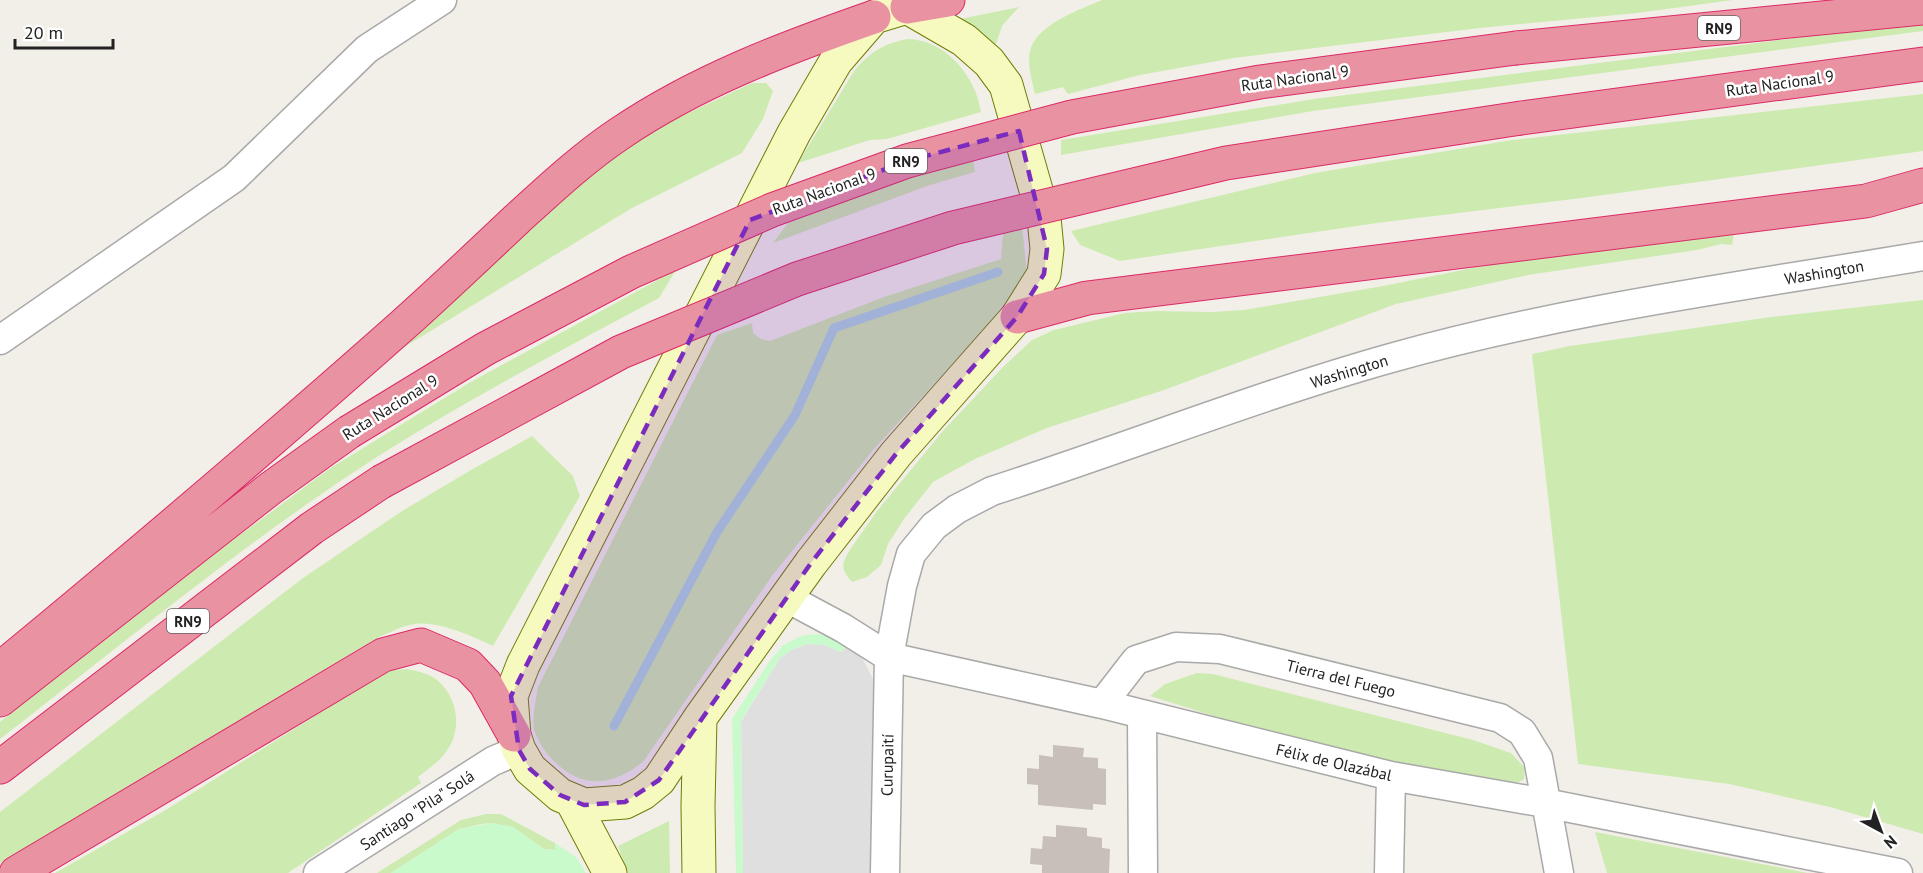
<svg xmlns="http://www.w3.org/2000/svg" width="1923" height="873" font-family="'PT Sans',sans-serif">
<style>
.residential{fill:#e0dfdf}
.grass{fill:#cdebb0}
.park{fill:#c8facc}
.lines{fill:none;stroke-linecap:round;stroke-linejoin:round}
.stream{stroke:#aad3df;stroke-width:9}
.building{fill:#c7bfb8}
.minor-casing{stroke:#a9a9a9;stroke-width:31}
.secondary-casing{stroke:#707d05;stroke-width:35}
.motorway-casing{stroke:#dc2a67;stroke-width:35}
.minor{stroke:#fff;stroke-width:28}
.secondary{stroke:#f7fabf;stroke-width:33}
.motorway{stroke:#e892a2;stroke-width:33}
.motorway-bridge-casing{stroke:#dc2a67;stroke-width:35;stroke-linecap:butt}
.motorway-bridge{stroke:#e892a2;stroke-width:33}
.marked{fill:#7b2cbf;fill-opacity:0.2;stroke:#7b2cbf;stroke-width:4.5;stroke-dasharray:12 8;stroke-linejoin:round}
.labels{text-anchor:middle;dominant-baseline:central;stroke-width:5;stroke-linejoin:round;paint-order:stroke}
.shield{fill:#fff;stroke:#646464;stroke-width:1.5}
.shield-label{font-size:15px;font-weight:bold;fill:#222}
.street-label{font-size:16px;fill:#222;stroke:#fff}
</style>
<rect width="100%" height="100%" fill="#f2efe9"/>
<path class="residential" d="M850 643 859 652 868 669 873 679 876 700 878 873H743L741 722 780 658 793 649 808 644 825 645 841 652Z"/>
<path class="grass" d="M1102 0H1733L1637 13 1480 28 1234 58 1140 75 1068 94 1063 87 1035 94C1032 80 1027 65 1030 51 1037 24 1079 10 1102 0Z
M1019 7 1002 26 993 53 960 19Z
M1923 22V31L1313 111 1061 155V140L1314 99Z
M908 39C946 40 976 77 981 112L887 139 870 140 798 163 854 71C869 53 884 43 908 39Z
M752 83H766L773 91 763 119 742 153 632 208 393 354 532 219 654 129Z
M1923 94V151L1582 198 1377 223 1120 261 1080 245 1071 231 1315 173 1512 140Z
M973 159 975 172 930 185 773 243 788 223 906 179Z
M1022 225 1027 274 999 313 873 450 772 576 643 762C612 786 582 790 553 760 545 752 537 740 534 729 532 715 536 701 538 687L717 335 752 323 753 333 761 339 770 341 884 297 1001 259 1003 233Z
M1734 234 1732 245 1721 244 1697 250 1528 275 1396 304 1164 390 1047 428 975 459 933 482 904 519 888 544 881 565 867 577 852 582C841 569 841 566 849 551L877 511 942 432 1002 368 1032 340 1054 330 1125 313 1156 311 1212 312 1244 310 1383 286 1523 258Z
M676 270 659 298C549 357 439 414 336 484 220 563 111 653 0 739V722L228 544 329 469 469 383Z
M1923 300V834L1830 807 1729 784 1578 764 1532 354 1570 346 1771 317Z
M532 436 573 476 580 496 493 646C471 636 439 621 415 624 403 625 389 633 379 637L0 863V812L303 578 402 511 471 470Z
M407 669C417 671 428 673 437 680 458 697 463 730 446 752 439 762 428 769 418 777L421 783 288 873H55L164 811 378 676 393 670Z
M1197 673 1213 674 1473 740 1511 753 1525 768 1524 779 1517 783 1424 772 1230 721 1150 696 1165 684Z
M486 814H501L555 843V850L544 849 513 827 491 823 481 824 459 829 391 873H377L461 820Z
M669 821 670 873H628L618 846Z
M1595 832 1808 873H1607Z"/>
<path class="park" d="M816 634 833 636 850 643 841 652 825 645 808 644 793 649 780 658 741 721 743 873H736L732 719 769 662 783 645 801 636Z
M491 823 513 827 544 849 555 850V843L576 857 586 873H391L459 829Z"/>
<g class="lines">
<path class="stream" d="M614 726 717 532 795 415 834 328 998 272"/>
</g>
<path class="building" d="M1053 745 1084 748 1083 757 1098 758V768L1106 769V805L1093 804V810L1038 805V785L1027 784V768L1039 769V755L1053 757Z
M1056 825 1087 828V836L1102 838V848L1110 849 1109 873H1042V865L1030 864 1031 848 1042 849 1043 836 1056 837Z"/>
<g class="lines">
<g class="minor-casing">
<path id="minor" d="M0 340 234 178 367 49 442 0
M787 598 843 628 889 657 1102 704 1391 776 1545 803 1898 873
M1102 704 1136 660 1176 647 1220 649 1500 718 1522 732 1538 758 1559 873
M1142 715 1143 873
M318 873 493 761 519 750
M885 873 889 657 902 586 911 554 934 526 957 509 992 491C1126 448 1256 396 1391 358 1565 309 1745 286 1923 256
M1389 873 1391 776"/>
</g>
<g class="secondary-casing">
<path id="secondary" d="M907 7 964 40 989 62 1006 85 1044 218 1047 249 1044 274 1017 317 896 454 811 563 700 718 659 780 643 793 625 802 584 805 560 795 530 769 519 750 514 735 511 696 523 665 794 133 836 61 874 17Z
M572 801 610 873
M699 873 698 806 700 719"/>
</g>
<g class="motorway-casing">
<path id="motorway" d="M907 7 948 0
M1516 48 1923 8
M1521 118 1923 64
M1017 317 1087 298 1866 201 1923 185
M0 669C137 556 271 442 404 324 442 290 480 254 517 219 550 189 582 159 619 134 697 81 785 48 874 17
M0 700 271 488 349 432
M0 767 312 528 381 482
M16 873 383 655 421 645 468 665 485 683 514 735"/>
</g>
<use href="#minor" class="minor"/>
<use href="#secondary" class="secondary"/>
<use href="#motorway" class="motorway"/>
<g class="motorway-bridge-casing">
<path id="motorway-bridge" d="M349 432 485 349 631 272 772 210 907 161 1072 117 1260 82 1516 48
M381 482 621 352 797 279 953 228 1226 163 1521 118"/>
</g>
<use href="#motorway-bridge" class="motorway-bridge"/>
</g>
<path class="marked" d="M1019 131 1047 249 1044 274 1017 317 896 454 811 563 659 780 625 802 584 805 560 795 530 769 519 750 511 696 750 220 907 161Z"/>
<g class="labels">
<g class="shield">
<rect x="1698" y="16" width="42" height="24" rx="4.5"/>
<rect x="885" y="149" width="42" height="24" rx="4.5"/>
<rect x="167" y="609" width="42" height="24" rx="4.5"/>
</g>
<g class="shield-label">
<text x="1719" y="28">RN9</text>
<text x="906" y="161">RN9</text>
<text x="188" y="621">RN9</text>
</g>
<g class="street-label">
<text transform="translate(1295 78) rotate(-8)">Ruta Nacional 9</text>
<text transform="translate(1780 83) rotate(-8)">Ruta Nacional 9</text>
<text transform="translate(824 191) rotate(-20)">Ruta Nacional 9</text>
<text transform="translate(1824 272) rotate(-10)">Washington</text>
<text transform="translate(1349 371) rotate(-17)">Washington</text>
<text transform="translate(390 407) rotate(-32)">Ruta Nacional 9</text>
<text transform="translate(1341 678) rotate(14)">Tierra del Fuego</text>
<text transform="translate(1334 762) rotate(13)">Félix de Olazábal</text>
<text transform="translate(887 765) rotate(-89)">Curupaití</text>
<text transform="translate(417 810) rotate(-33)">Santiago "Pila" Solá</text>
</g>
</g>
<g transform="translate(1881 831) rotate(139)" stroke="#ffffff" stroke-width="4.5" paint-order="stroke">
<path d="M0-4.5L10 22L0 15L-10 22Z" fill="#222222"/>
<text y="-9" font-size="16" font-weight="bold" text-anchor="middle" fill="#222222">N</text>
</g>
<path d="M15 39v9h98v-9" fill="none" stroke="#222222" stroke-width="3"/>
<text x="24" y="39" font-size="18" fill="#222222" stroke="#ffffff" stroke-width="4.5" paint-order="stroke">20 m</text>
</svg>
